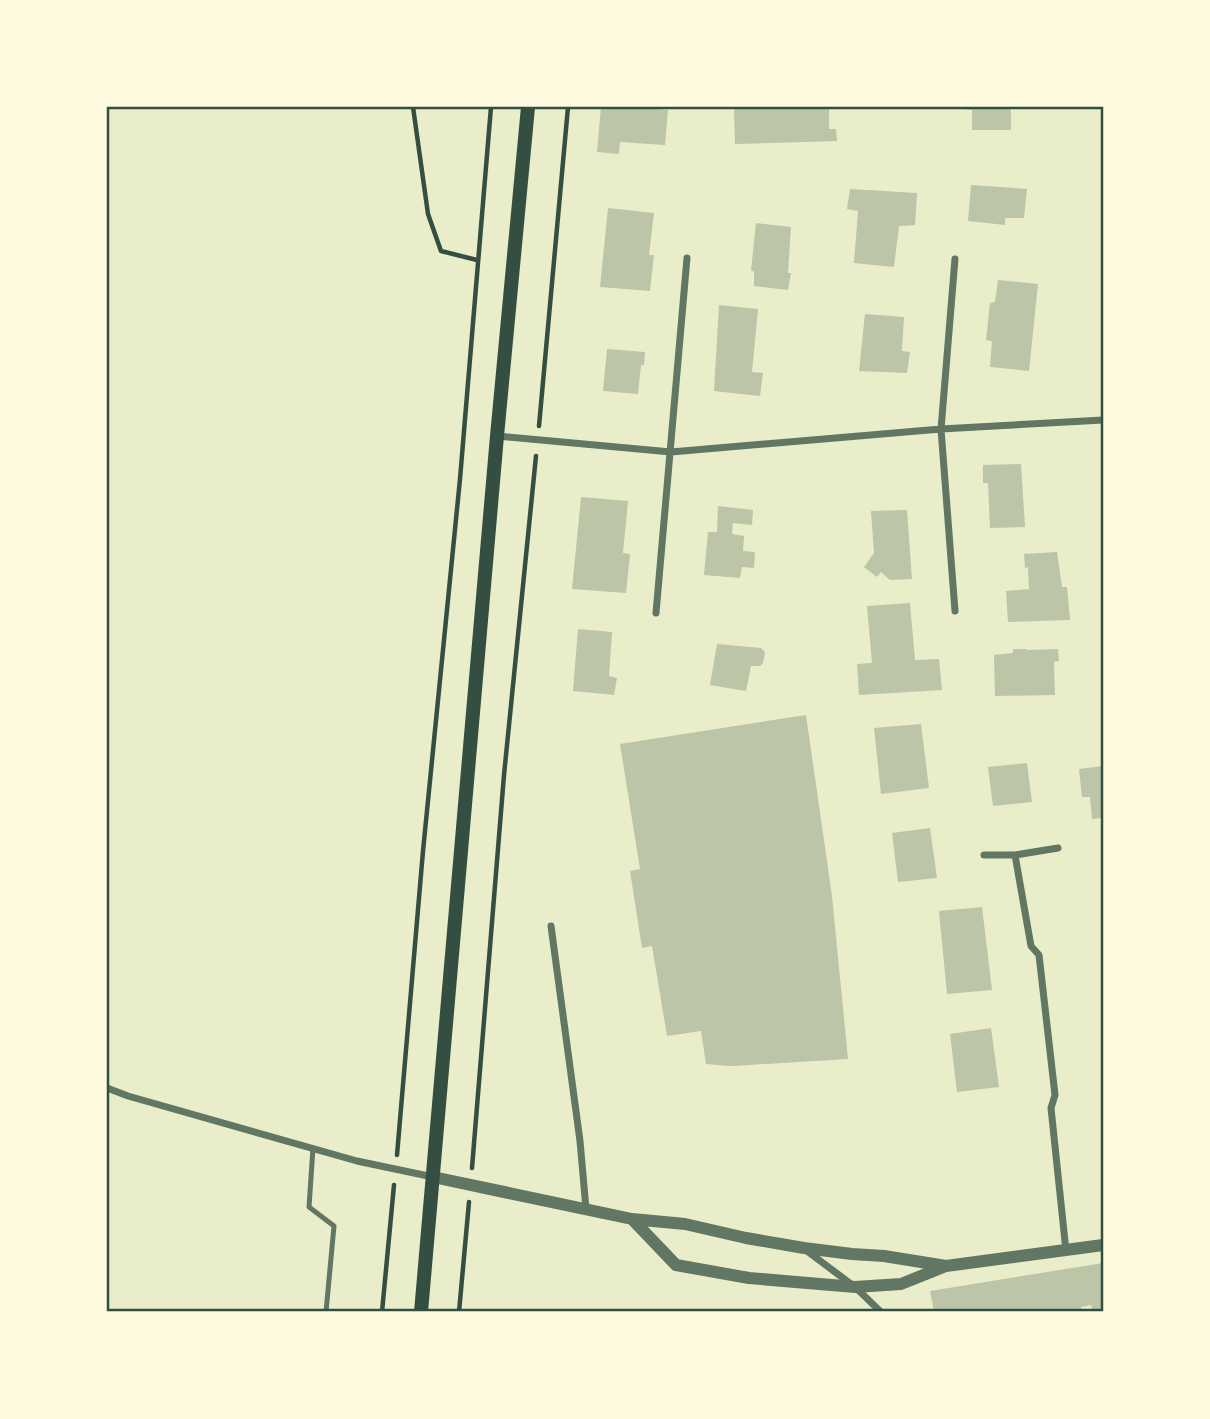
<svg xmlns="http://www.w3.org/2000/svg" width="1210" height="1419" font-family="Commissioner,sans-serif">
<style>
.building{fill:#bcc5a7}
.lines{fill:none;stroke-linecap:round;stroke-linejoin:round}
.path{stroke:#344e41;stroke-width:4.5}
.service{stroke:#617663;stroke-width:5}
.minor{stroke:#617663;stroke-width:7}
.tertiary{stroke:#617663;stroke-width:12}
.secondary{stroke:#344e41;stroke-width:14}
.neatline{fill:none;stroke:#344e41;stroke-width:2.5}
</style>
<rect width="100%" height="100%" fill="#e9edc9"/>
<path class="building" d="M601 107H632L668 110 665 145 620 142 619 154 597 152Z
M734 107H829V129H836L837 141 735 144Z
M961 107H1011V130H972V110L961 109Z
M971 185 1027 189 1024 218H1005V225L968 221Z
M850 189 917 193 915 225 899 226 894 267 854 263 858 211 847 209Z
M608 208 654 213 649 255H654L650 291 600 287Z
M756 223 791 227 788 273H791L788 290 754 286V272L751 270Z
M998 280 1038 284 1029 371 990 367 992 341 986 340 990 303 995 302Z
M719 305 758 309 752 372 763 373 760 396 714 391Z
M865 314 904 317 902 351 910 352 907 373 859 371Z
M607 349 645 352 644 365H641L638 394 603 391Z
M1021 464 1025 527 990 528 988 483H983V465Z
M581 497 628 501 623 553 630 554 626 593 572 589Z
M718 506 753 510 752 525 733 523 732 534 744 536 743 551 755 552 754 568 742 567 740 578 704 575 708 532H717Z
M907 510 912 579 890 580 881 572 877 577 864 567 874 553 871 511Z
M1057 552 1062 587H1067L1070 620 1008 622 1006 591 1029 589 1028 567 1025 568 1024 554Z
M910 603 915 660 939 659 942 690 859 695 857 664 872 663 867 606Z
M578 629 612 632 609 676 617 678 614 695 573 691Z
M717 644 761 648 765 652 763 663 760 666H751L746 691 710 685Z
M1013 649H1026L1028 650 1058 649 1059 661 1054 662 1055 695 995 696 994 655 1013 653Z
M806 715 832 896 848 1059 731 1066 706 1064 701 1031 667 1036 652 946 642 948 630 871 640 869 620 744Z
M921 724 929 788 881 794 874 728Z
M1027 763 1032 802 993 806 988 767Z
M1103 766V818L1092 819 1090 797H1082L1079 769Z
M930 828 937 878 898 882 892 833Z
M982 907 992 990 947 994 939 911Z
M991 1028 999 1087 957 1092 950 1034Z
M1103 1263V1312H1093L1091 1305 1081 1307 1082 1312 934 1311 930 1291Z"/>
<g class="lines">
<path class="path" d="M413 107 428 214 441 251 477 260
M539 426 568 107
M397 1155 423 851 460 479 491 107
M472 1168 504 775 536 456
M382 1312 394 1185
M459 1312 469 1202"/>
<path class="service" d="M313 1148 309 1207 334 1226 326 1312"/>
<path class="minor" d="M955 259 941 429 955 611
M497 436 671 452 941 429 1103 420
M656 613 687 258
M984 855H1015L1058 848
M1015 855 1031 946 1039 955 1055 1095 1051 1108 1066 1251
M551 926 580 1141 586 1209
M107 1088 128 1096 357 1161 433 1177
M807 1251 855 1287 881 1312"/>
<path class="tertiary" d="M433 1177 632 1219 685 1224 746 1238 804 1248 852 1254 884 1256 946 1266
M632 1219 676 1265 749 1278 855 1287 901 1284 946 1266 1103 1245"/>
<path class="secondary" d="M421 1312 497 436 528 107"/>
</g>
<rect width="1210" height="1419" fill="none" stroke="#fefae0" stroke-width="217"/>
<rect x="108" y="108" width="994" height="1202" class="neatline"/>
</svg>
